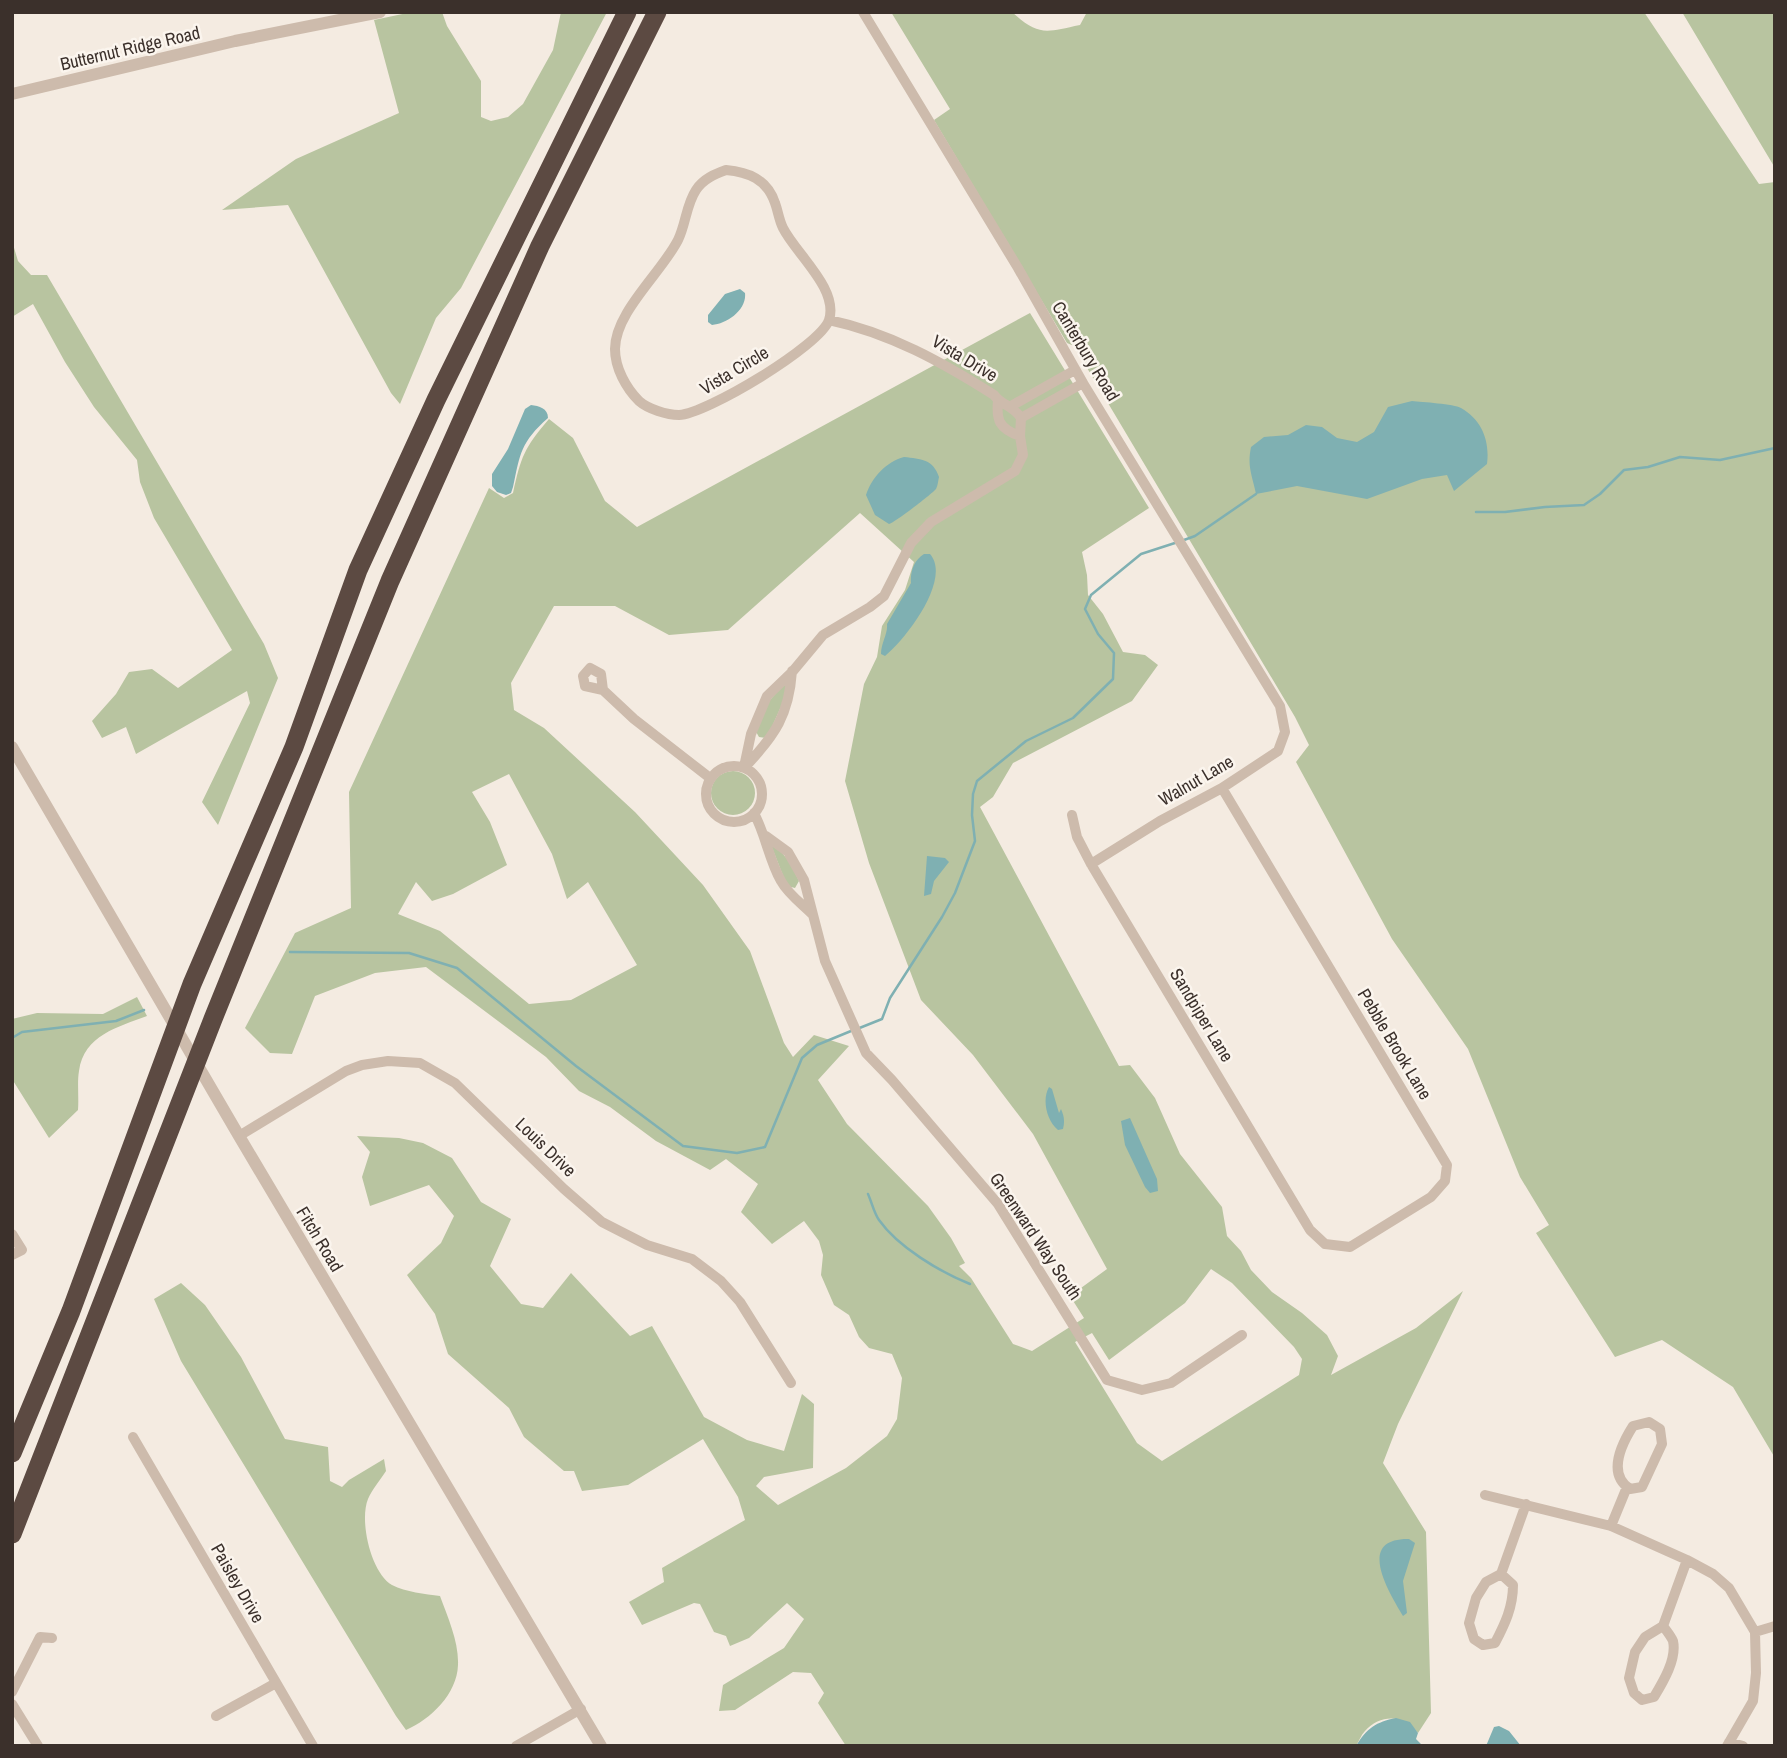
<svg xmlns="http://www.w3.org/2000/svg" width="1787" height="1758" font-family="'Archivo Narrow',sans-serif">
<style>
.green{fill:#b8c4a0;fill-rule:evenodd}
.water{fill:#7fb0b2}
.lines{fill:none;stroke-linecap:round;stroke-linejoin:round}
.stream{stroke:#7fb0b2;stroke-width:2.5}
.minor{stroke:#cdbbac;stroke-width:10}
.tertiary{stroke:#cdbbac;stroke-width:12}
.motorway{stroke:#5c4a42;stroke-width:19}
.labels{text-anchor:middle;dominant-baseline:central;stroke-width:5;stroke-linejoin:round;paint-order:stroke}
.street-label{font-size:18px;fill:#3b302b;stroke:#fbf5ee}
</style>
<rect width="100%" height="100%" fill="#f4ebe1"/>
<path class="green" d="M412 12H442L447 26 481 81V117L491 121 508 117 523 104 553 50 561 12H607L461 288 436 318 400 404 391 393 288 205 222 210 296 159 399 113 374 20Z
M891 12H1012C1039 37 1046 32 1080 25L1087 12H1644L1759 184 1775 182V1458L1733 1387 1662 1340 1615 1357 1536 1233 1549 1225 1520 1177 1468 1049 1392 939 1296 762 1309 745 1295 717 1074 346 1067 343 934 120 950 109Z
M1682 12H1775V168Z
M12 241 18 261 31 275H47L264 644 278 678 218 825 202 802 250 703 247 691 136 754 126 727 102 738 92 721 116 694 129 672 152 669 178 688 232 650 154 518 140 482 137 460 94 407 65 362 33 304 12 317Z
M1030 313 1149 508 1082 552 1087 575 1088 595 1103 614 1123 652 1145 655 1158 665 1132 701 1013 763 993 797 980 807 1119 1066 1130 1065 1155 1098 1180 1154 1222 1207 1227 1236 1241 1251 1251 1270 1272 1292 1302 1313 1327 1335 1338 1356 1331 1375 1416 1328 1463 1291 1398 1424 1383 1463 1426 1532 1431 1713 1418 1733C1405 1715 1381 1713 1365 1731 1361 1735 1359 1741 1356 1746H846L818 1703 824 1693 811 1673 793 1672 735 1710 719 1711 723 1685 784 1648 804 1619 787 1603 749 1638 730 1646 726 1636 714 1632 700 1604 694 1603 642 1625 629 1602 664 1582 662 1568 745 1520 738 1497 703 1439 628 1485 582 1491 574 1471H564L524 1437 509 1408 448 1354 435 1314 407 1275 441 1243 454 1216 429 1185 370 1206 362 1177 370 1152 357 1136 399 1138 423 1143 452 1158 481 1202 511 1219 490 1266 521 1304 543 1308 571 1273 630 1336 652 1326 704 1417 747 1440 784 1451 802 1394 814 1404 813 1468 764 1477 756 1486 778 1505 846 1468 887 1436 897 1419 902 1378 892 1354 869 1348 859 1337 849 1315 834 1305 821 1275 823 1255 819 1241 804 1221 772 1244 741 1212 758 1184 726 1159 710 1170 656 1141 610 1107 579 1091 546 1057 426 967 375 973 315 996 292 1054 270 1053 245 1028 295 933 351 908 349 792 489 488 504 498 513 493C521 457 524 448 549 419L573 438 605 501 637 527ZM860 513 914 562 905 590 882 626 877 657 864 684 845 781 869 863 921 1000 973 1055 1033 1134 1107 1269 1070 1296 1084 1318 1032 1351 1013 1344 971 1278 959 1266 965 1263 951 1238 928 1206 847 1124 818 1080 849 1046 814 1035 793 1057 784 1043 750 951 703 885 635 812 544 728 514 710 511 683 554 606H615L669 635 728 630ZM509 774 552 854 567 899 588 882 637 965 571 1000 529 1004 440 931 398 914 416 882 432 901 453 894 507 865 490 822 472 792ZM1211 1269 1232 1283 1294 1347 1302 1359 1299 1375 1162 1461 1137 1443 1075 1342 1092 1333 1109 1360 1185 1303Z
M785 683 788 691 767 738 759 737 755 730 769 701Z
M711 793a22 22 0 1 1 44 0a22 22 0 1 1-44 0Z
M774 844 790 862 799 881 795 888 787 886 771 845Z
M137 997 147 1016C118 1027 84 1035 79 1071 77 1083 79 1097 78 1110L49 1138 12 1079V1019L37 1013 103 1014Z
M181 1283 205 1305 241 1357 285 1439 328 1447 330 1481 342 1487 349 1480 384 1459 386 1471C380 1480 372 1490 368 1499 359 1521 371 1573 392 1585 406 1592 425 1594 440 1596 448 1618 459 1642 458 1665 457 1694 431 1719 406 1730L396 1716 181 1361 154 1299Z"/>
<path class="water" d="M740 289 745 293C747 310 727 324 712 325L708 322V315L725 294Z
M1412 401C1422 402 1454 404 1461 408 1482 420 1490 441 1487 464L1454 491 1447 475 1422 479 1367 499 1297 486 1256 494C1252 474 1247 467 1251 447L1264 437 1288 435 1306 425 1322 427 1337 438 1357 442 1374 432 1388 407Z
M531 405C539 406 548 408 548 418 521 442 520 453 513 487L511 493 506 495 497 492 492 486V474L508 449 525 409Z
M904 457C921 459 933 459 939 477 938 481 938 485 936 489 932 494 894 523 889 524L875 515 866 495C872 477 886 462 904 457Z
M924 554H930C952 579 906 639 885 656L881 654C881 643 888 634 887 624L911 583C910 572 914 560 924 554Z
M927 856 945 858 949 862 934 881 931 894 924 896Z
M1049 1087 1052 1089 1059 1113 1061 1109C1064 1116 1065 1121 1063 1129L1058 1130C1046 1120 1042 1099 1049 1087Z
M1130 1118 1157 1179 1158 1191 1150 1193 1145 1187 1125 1145 1121 1121Z
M1409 1539 1415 1543 1403 1581 1407 1613 1403 1616C1389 1592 1355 1538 1409 1539Z
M1396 1718 1410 1722 1418 1733 1416 1739 1421 1744 1426 1746H1356C1367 1728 1376 1722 1396 1718Z
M1499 1726 1509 1731 1521 1746H1486L1494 1727Z"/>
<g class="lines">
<path class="stream" d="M1476 512H1505L1545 507 1584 505 1600 494 1624 470 1648 467 1680 457 1720 460 1775 448
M1184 540 1195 536 1256 494
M290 952 409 953 457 968 576 1066 683 1146 737 1153 765 1147 802 1058 817 1045 851 1031
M857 1029 882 1019 890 998 942 917 955 893 975 841 972 815 973 794 977 781 1026 741 1073 718 1113 679 1114 653 1098 634 1085 609 1091 595 1141 554 1178 542
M12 1038 22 1032 116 1021 144 1010
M868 1194C872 1203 874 1213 879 1220 898 1247 940 1272 970 1284"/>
<path class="minor" d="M863 12 1018 268 1083 383 1280 706 1285 732 1278 751 1222 788 1160 821 1091 864
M726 170C748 172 767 179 775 203 778 211 779 220 783 228 796 254 839 289 829 320 820 346 706 414 679 415 667 415 648 409 639 401 626 388 615 368 615 349 615 312 662 272 678 240 686 224 686 205 696 190 703 179 715 174 726 170Z
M829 320C890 333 942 362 994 395 1002 406 1013 405 1021 418
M998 401C996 421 1000 429 1020 436
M1011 406 1075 370
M1021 418 1083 383
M603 690 585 686 583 676 590 668 601 674 603 690 634 719 710 778
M706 794a28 28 0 1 1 56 0a28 28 0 1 1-56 0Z
M746 766C775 735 789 715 792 671
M744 767 751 734 767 696 793 671 823 635 870 607 884 596 911 543 931 522 1015 471 1023 455 1020 436 1021 418
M754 813C766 836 769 860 781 881 788 894 802 904 812 914
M1072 815 1077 837 1091 864 1310 1230 1325 1244 1350 1247 1431 1197 1445 1181 1447 1165 1222 788
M766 836 788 852 804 880 825 961 866 1053 892 1080 998 1204 1107 1380 1142 1390 1171 1383 1242 1335
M239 1136 346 1071 362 1065 388 1061 420 1063 455 1083 564 1189 602 1222 647 1245 692 1259 721 1281 740 1302 791 1383
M12 1234 22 1250 12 1255
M1649 1422 1660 1429 1662 1444 1642 1487 1630 1489C1607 1474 1621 1445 1633 1426Z
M133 1437 313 1746
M1485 1495 1611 1526 1687 1560 1713 1574 1729 1588 1755 1632 1756 1673 1753 1701 1727 1746
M1611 1526 1627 1487
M1501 1574 1486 1582 1476 1598 1469 1623 1474 1639 1483 1645 1495 1643C1505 1624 1513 1607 1513 1585L1501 1574 1526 1504
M1663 1626C1666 1630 1671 1636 1673 1641 1677 1659 1663 1682 1654 1697L1642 1700 1634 1693 1629 1678 1635 1652 1645 1637 1663 1626 1687 1560
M1755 1632 1775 1626
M12 1692 40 1637 52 1638
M12 1704 38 1746
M216 1716 276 1683
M1729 1742 1743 1746
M516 1746 581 1709"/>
<path class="tertiary" d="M12 94 235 41 380 12
M12 747 239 1136 601 1746"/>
<path class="motorway" d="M12 1453 71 1311 192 984 294 747 358 570 436 400 627 12
M12 1534 213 1019 390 581 540 246 657 12"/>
</g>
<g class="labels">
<g class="street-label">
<text transform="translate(130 48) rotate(-13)">Butternut Ridge Road</text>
<text transform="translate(1086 351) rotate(59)">Canterbury Road</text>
<text transform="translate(965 358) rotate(31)">Vista Drive</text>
<text transform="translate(734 370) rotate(-31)">Vista Circle</text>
<text transform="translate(1196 780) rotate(-30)">Walnut Lane</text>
<text transform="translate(1202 1015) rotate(59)">Sandpiper Lane</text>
<text transform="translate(1395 1044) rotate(59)">Pebble Brook Lane</text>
<text transform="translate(546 1147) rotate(44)">Louis Drive</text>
<text transform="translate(1036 1236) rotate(56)">Greenward Way South</text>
<text transform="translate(320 1239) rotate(59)">Fitch Road</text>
<text transform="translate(238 1583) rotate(60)">Paisley Drive</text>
</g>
</g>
<rect width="1787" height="1758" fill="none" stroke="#3b302b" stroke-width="28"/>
</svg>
